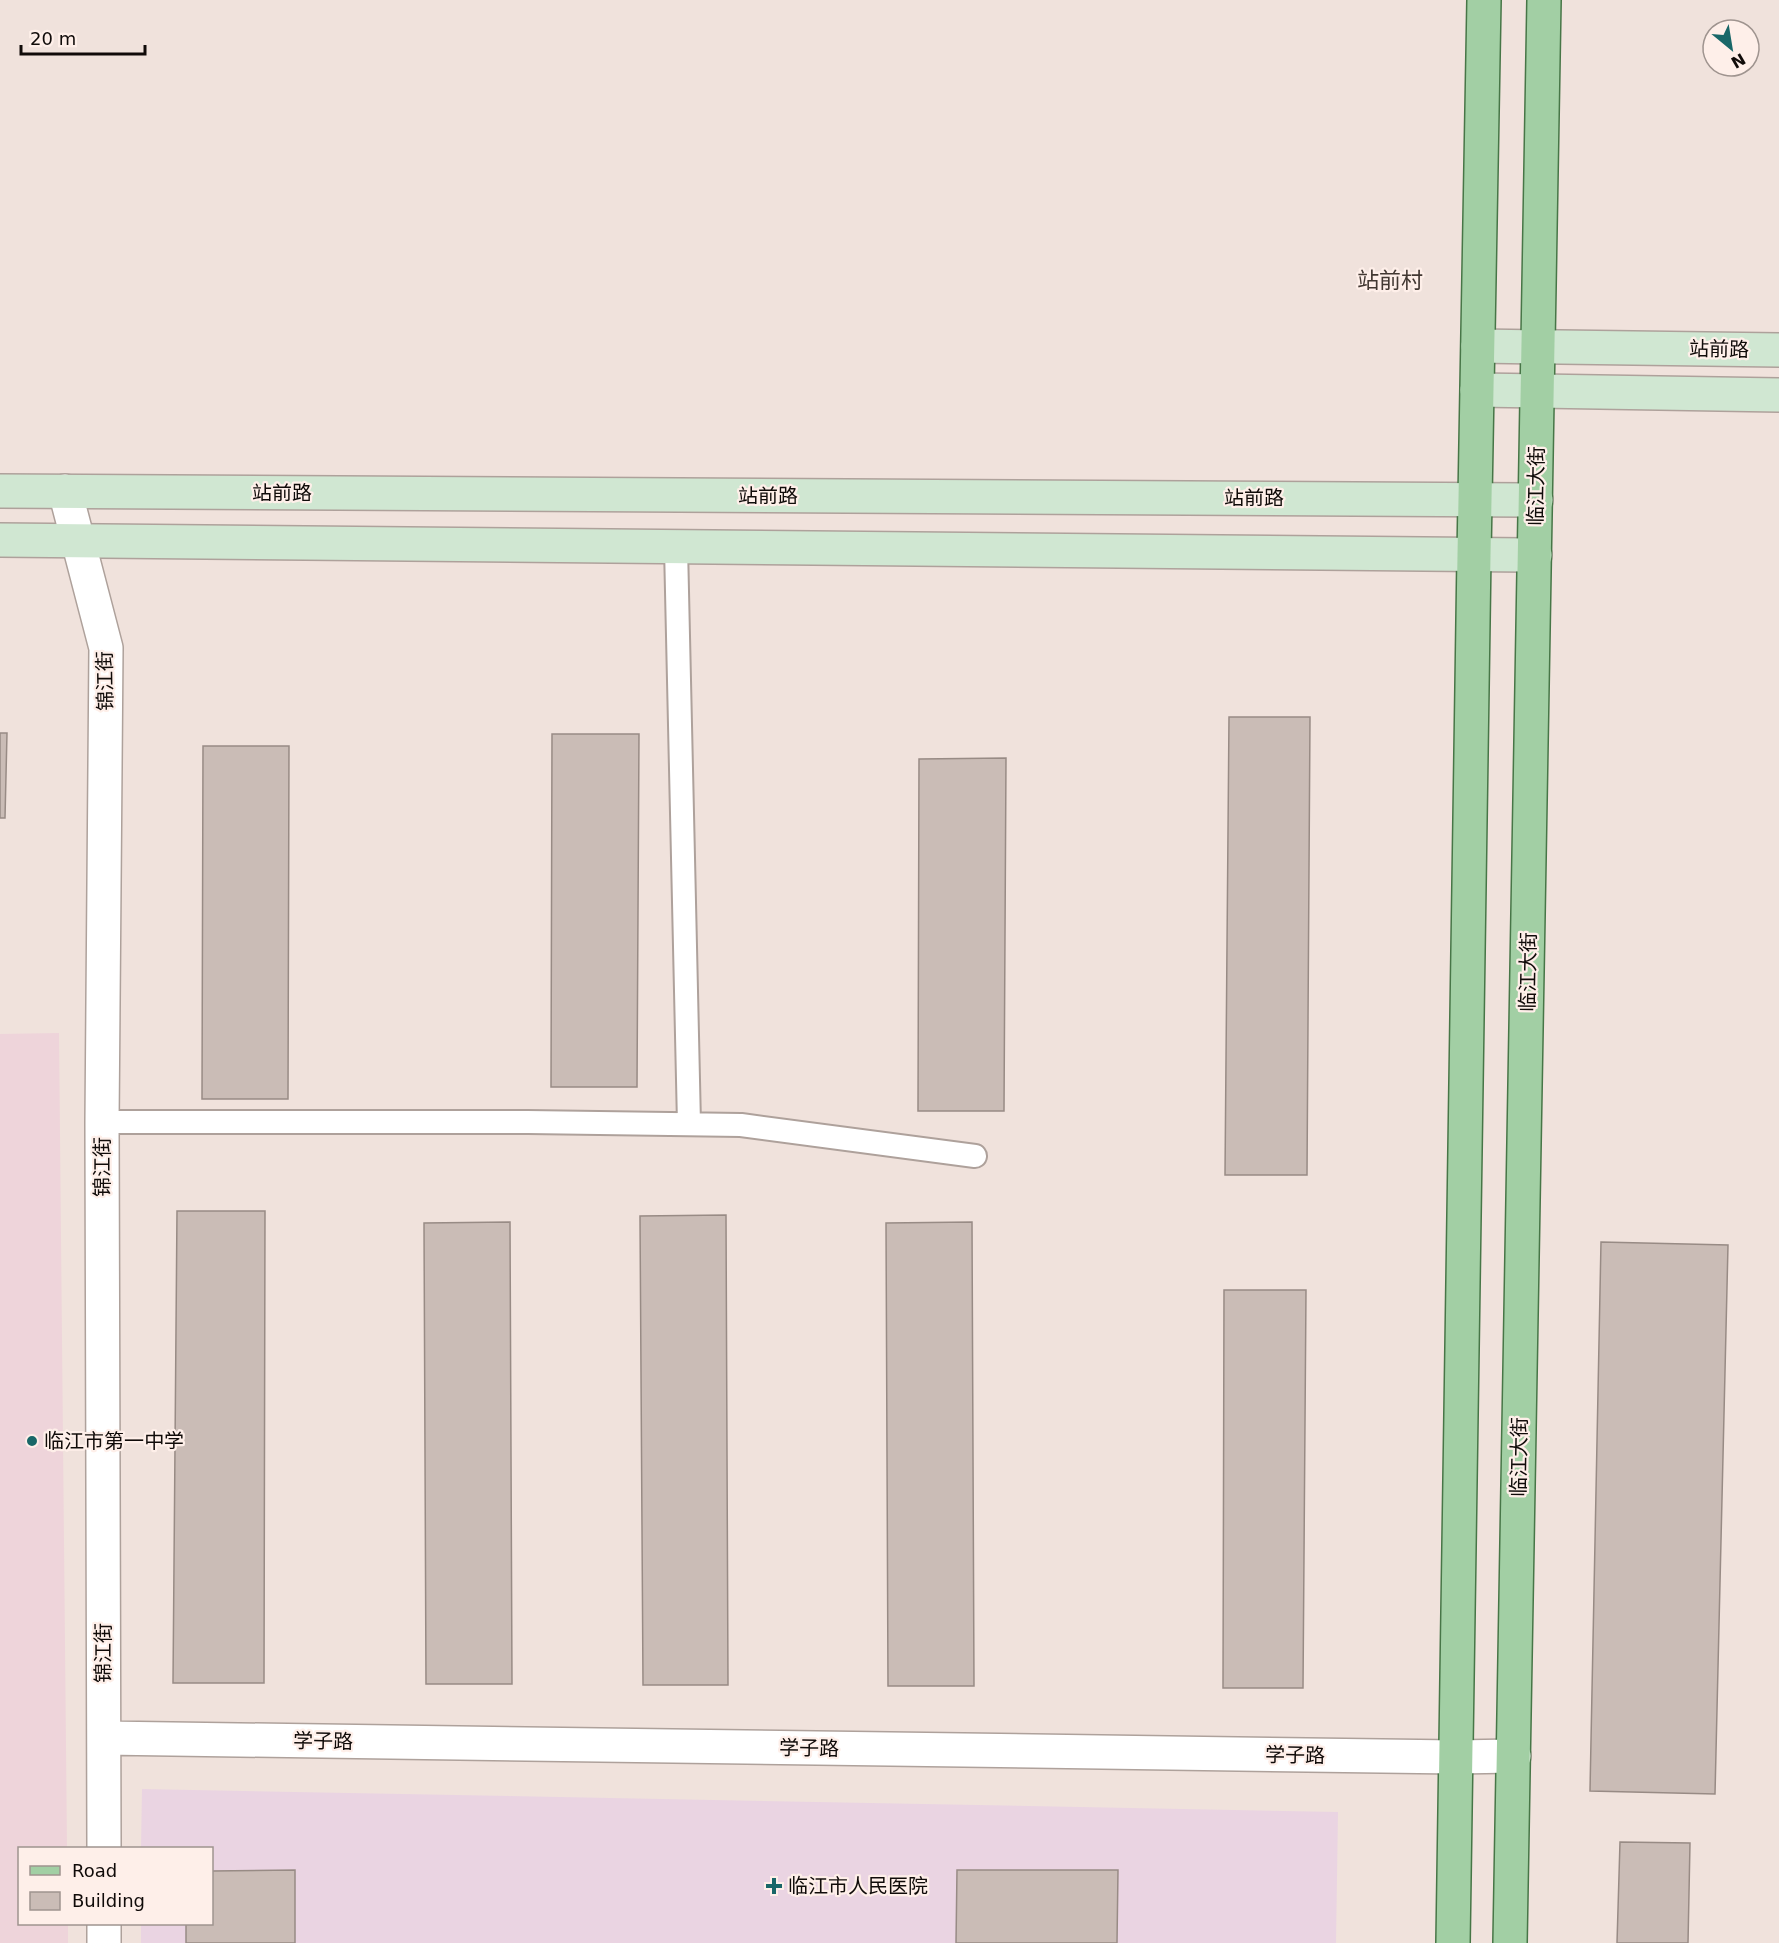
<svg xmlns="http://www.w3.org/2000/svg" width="1779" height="1943" font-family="'DejaVu Sans','Noto Sans SC',sans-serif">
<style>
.education{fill:#eed4da}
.medical{fill:#ead4e2}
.building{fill:#cabcb6;stroke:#988b85;stroke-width:1.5}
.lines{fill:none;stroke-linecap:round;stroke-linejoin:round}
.lane-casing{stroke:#aea19b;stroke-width:26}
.street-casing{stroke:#aea19b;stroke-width:36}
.secondary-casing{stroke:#aea19b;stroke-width:36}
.primary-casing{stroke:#477647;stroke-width:36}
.lane{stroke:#fff;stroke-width:22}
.street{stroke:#fff;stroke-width:33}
.secondary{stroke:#d0e7d2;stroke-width:33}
.primary{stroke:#a2cfa4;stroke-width:33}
.poi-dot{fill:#196768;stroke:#feefe9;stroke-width:2}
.labels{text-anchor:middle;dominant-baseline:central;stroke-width:4.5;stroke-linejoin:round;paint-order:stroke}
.street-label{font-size:20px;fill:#100b09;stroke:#feefe9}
.poi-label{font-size:20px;fill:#100b09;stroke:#feefe9;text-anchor:start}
.quarter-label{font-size:22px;fill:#423832;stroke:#feefe9}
</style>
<rect width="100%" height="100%" fill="#f0e2dc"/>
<path class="education" d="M59 1033 67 1848H20V1924H68V1943H0V1034Z"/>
<path class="medical" d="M142 1789 1338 1812 1336 1943H141V1924H212V1848H141Z"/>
<path class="building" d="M1229 717H1310L1307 1175H1225Z
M0 733H7L5 818H0Z
M552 734H639L637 1087H551Z
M203 746H289L288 1099H202Z
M1006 758 1004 1111H918L919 759Z
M177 1211H265L264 1683H173Z
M726 1215 728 1685H643L640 1216Z
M510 1222 512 1684H426L424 1223Z
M972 1222 974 1686H888L886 1223Z
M1601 1242 1728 1245 1715 1794 1590 1791Z
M1224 1290H1306L1303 1688H1223Z
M1620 1842 1690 1843 1688 1943H1617Z
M295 1870V1943H186V1924H212V1871Z
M957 1870H1118L1117 1943H956Z"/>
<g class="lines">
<g class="lane-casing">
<path id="lane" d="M676 547 689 1124
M102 1122H528L741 1125 975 1156"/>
</g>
<g class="street-casing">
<path id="street" d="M65 491 106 648 102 1122 104 1848
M104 1738 1456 1757 1514 1756
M104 1924V1943"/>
</g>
<g class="secondary-casing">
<path id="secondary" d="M1478 346 1779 350
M1477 390 1779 395
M0 491 1536 500
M0 540 1535 555"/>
</g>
<g class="primary-casing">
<path id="primary" d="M1453 1943 1474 555 1484 0
M1510 1943 1544 0"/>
</g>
<use href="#lane" class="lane"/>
<use href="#street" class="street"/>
<use href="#secondary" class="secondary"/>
<use href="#primary" class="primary"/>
</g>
<g class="poi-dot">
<circle cx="32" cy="1441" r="6"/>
<path d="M771 1877h6v6h6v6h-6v6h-6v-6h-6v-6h6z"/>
</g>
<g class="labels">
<g class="street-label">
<text transform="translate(1719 349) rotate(1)">站前路</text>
<text transform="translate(1536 486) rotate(-89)">临江大街</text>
<text x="282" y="493">站前路</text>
<text x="768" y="496">站前路</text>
<text x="1254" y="498">站前路</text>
<text transform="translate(105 681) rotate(-91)">锦江街</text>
<text transform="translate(1528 972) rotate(-89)">临江大街</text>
<text transform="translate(102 1167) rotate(-90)">锦江街</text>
<text transform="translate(1519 1457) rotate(-89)">临江大街</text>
<text transform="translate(103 1653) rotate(-90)">锦江街</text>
<text transform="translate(323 1741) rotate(1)">学子路</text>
<text transform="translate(809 1748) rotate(1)">学子路</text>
<text transform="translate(1295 1755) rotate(1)">学子路</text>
</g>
<g class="poi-label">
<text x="44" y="1441">临江市第一中学</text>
<text x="788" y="1886">临江市人民医院</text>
</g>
<g class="quarter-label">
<text x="1390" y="280">站前村</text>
</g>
</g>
<rect x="18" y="1847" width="195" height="78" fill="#feefe9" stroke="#9f948f" stroke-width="1.5"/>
<rect x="30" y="1866" width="30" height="9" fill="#a2cfa4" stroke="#9f948f" stroke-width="1.5"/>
<text x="72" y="1877" font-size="18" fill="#100b09">Road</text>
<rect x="30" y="1892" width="30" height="18" fill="#cabcb6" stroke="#9f948f" stroke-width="1.5"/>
<text x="72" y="1907" font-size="18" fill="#100b09">Building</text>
<g transform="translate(1731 48) rotate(150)"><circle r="28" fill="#feefe9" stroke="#9f948f" stroke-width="1.5"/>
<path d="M0-4.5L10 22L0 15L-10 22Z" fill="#196768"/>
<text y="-9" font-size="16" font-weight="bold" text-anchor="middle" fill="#100b09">N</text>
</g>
<path d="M21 45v9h124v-9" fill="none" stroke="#100b09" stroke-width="3"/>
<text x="30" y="45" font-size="18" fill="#100b09" stroke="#feefe9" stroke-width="4.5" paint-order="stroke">20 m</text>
</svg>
